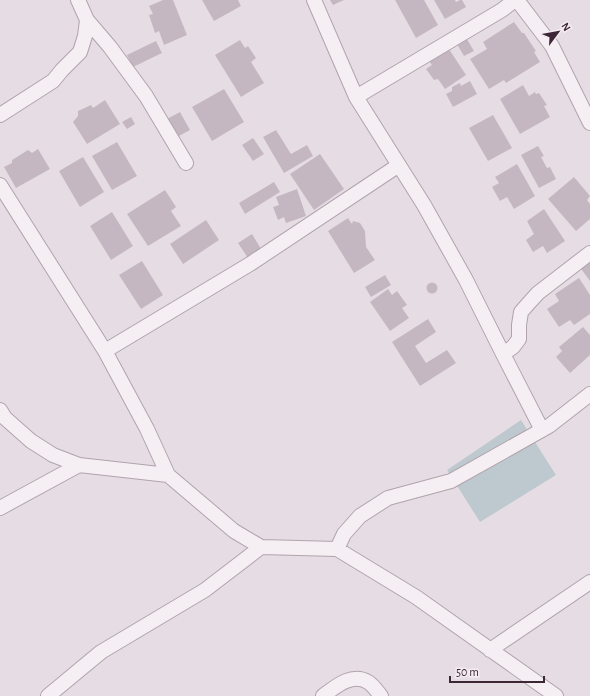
<svg xmlns="http://www.w3.org/2000/svg" width="590" height="696" font-family="'Alegreya Sans',sans-serif">
<style>
.green{fill:#bec9cf}
.building{fill:#c5b7c2}
.lines{fill:none;stroke-linecap:round;stroke-linejoin:round}
.minor-casing{stroke:#b0a3ad;stroke-width:16}
.minor{stroke:#f5eff3;stroke-width:14}
</style>
<rect width="100%" height="100%" fill="#e6dde4"/>
<path class="green" d="M521 420 556 475 480 522 447 470Z"/>
<path class="building" d="M163 0H173L187 35 164 45 159 31 155 33 149 15 153 14 149 6Z
M202 0H238L241 6 214 21Z
M330 0H344L333 5Z
M395 0H424L438 25 416 38Z
M434 0H455L456 2 460 0H462L466 7 445 19Z
M514 22 522 33H524L536 51 534 52 540 62 506 83 504 80 489 89 470 59 487 49 483 42Z
M465 36 474 51 464 56 455 41Z
M240 40 245 48 248 46 256 58 251 62 264 83 241 97 215 55Z
M156 41 162 53 133 67 127 55Z
M447 46 466 75 445 89 438 79 434 80 426 69 432 65 427 58Z
M470 81 477 94 453 107 446 94 452 91V87L460 83 461 86Z
M523 85 529 96 535 92 536 94 539 93 547 105 544 106 550 117 520 134 500 99Z
M224 89 244 122 212 141 192 107Z
M105 100 120 124 87 144 73 122 78 116V111L91 105 93 108Z
M180 112 190 130 177 137 167 119Z
M493 115 512 148 488 161 469 128Z
M131 117 135 124 127 129 122 122Z
M276 130 291 154 307 145 313 156 284 173 263 137Z
M253 138 264 154 253 161 242 145Z
M117 142 137 176 112 190 92 156Z
M538 146 544 156 541 157 547 168 550 167 556 179 539 188 521 155Z
M38 149 50 169 16 188 4 167 12 163V160L28 150 32 153Z
M320 154 344 189 314 210 290 174Z
M83 157 104 192 80 207 59 171Z
M517 164 535 196 514 209 507 197 500 201 492 187 499 183 495 177Z
M574 177 590 196 587 200 590 204V219L576 231 548 199Z
M274 182 280 192 245 214 239 203Z
M297 189 306 216 286 223 284 217 278 220 273 207 279 205 276 197Z
M165 190 176 207 171 211 181 226 148 246 127 214Z
M544 209 565 241 547 253 543 246 533 252 526 240 534 234 527 221Z
M112 212 133 246 111 260 90 226Z
M348 218 352 224 353 221 360 223 365 231 366 247 375 260 354 273 328 231Z
M206 220 219 240 183 264 170 244Z
M252 234 261 249 248 258 238 243Z
M590 258V281L579 266Z
M142 261 163 295 141 309 119 275Z
M385 275 391 285 371 297 365 287Z
M579 278 590 295V314L574 325 570 320 559 327 547 309 559 301 555 294Z
M426.5 288a5.5 5.5 0 1 1 11 0a5.5 5.5 0 1 1-11 0Z
M388 289 392 295 397 291 407 305 402 308 409 318 390 331 370 302Z
M428 319 436 332 415 346 426 363 447 350 456 363 420 386 392 342Z
M583 327 590 335V355L570 373 556 357 562 351 559 347Z"/>
<g class="lines">
<g class="minor-casing">
<path id="minor" d="M314 0 356 97 424 205 466 280 503 354 542 430
M517 0 552 46 590 123
M87 20 110 47 146 96 186 163
M356 97 502 10 511 3V0
M0 115 53 81 62 70 80 52 85 36 87 20 78 0
M0 185 105 351 147 429 168 475
M105 351 250 264 399 165
M503 354 513 347 519 339V325L521 312 528 304 538 293 590 253
M0 410 5 418 31 441 53 455 79 465 168 475 234 531 261 547 337 549 416 597 556 696
M0 508 79 465
M337 549 344 534 360 516 388 498 451 481 549 426 590 394
M490 650 590 582
M48 696 101 652 205 590 261 547
M323 696C335 687 352 672 368 682 373 685 377 691 381 696"/>
</g>
<use href="#minor" class="minor"/>
</g>
<g transform="translate(558 32) rotate(58)" stroke="#f4ecf2" stroke-width="3" paint-order="stroke">
<path d="M0-3L7 15L0 10L-7 15Z" fill="#3c2737"/>
<text y="-6" font-size="11" font-weight="bold" text-anchor="middle" fill="#3c2737">N</text>
</g>
<path d="M450 676v6h94v-6" fill="none" stroke="#3c2737" stroke-width="2"/>
<text x="456" y="676" font-size="12" fill="#3c2737" stroke="#f4ecf2" stroke-width="3" paint-order="stroke">50 m</text>
</svg>
